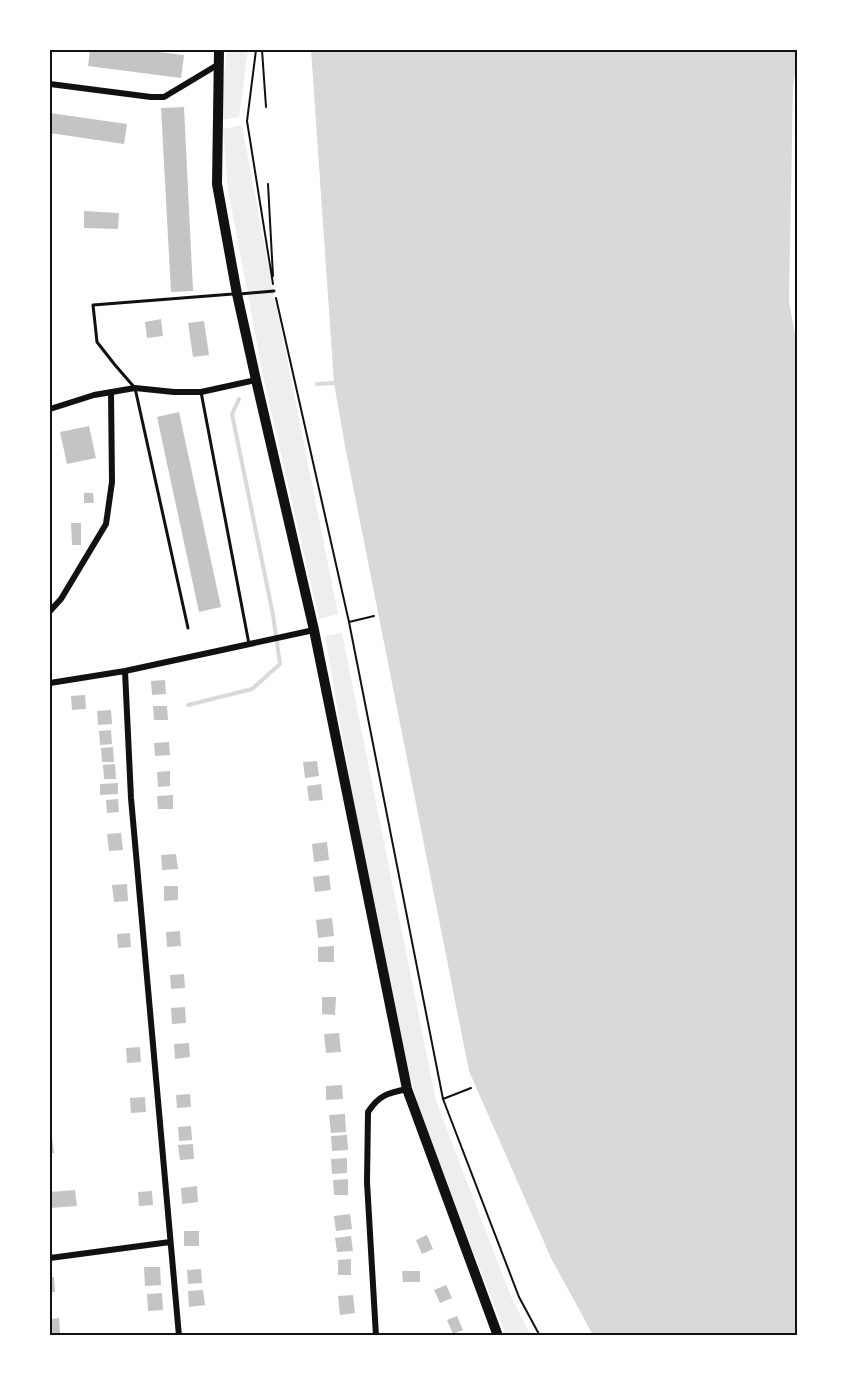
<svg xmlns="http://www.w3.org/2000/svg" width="847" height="1385" font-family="Georgia,serif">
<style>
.green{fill:#eee}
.water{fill:#d9d9d9}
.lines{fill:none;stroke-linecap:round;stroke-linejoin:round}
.stream{stroke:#d9d9d9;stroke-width:4}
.building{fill:#c4c4c4}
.path{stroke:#111;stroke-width:2}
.service{stroke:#111;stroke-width:3}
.minor{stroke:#111;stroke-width:6}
.primary{stroke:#111;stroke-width:10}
.neatline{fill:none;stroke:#111;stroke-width:2}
</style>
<rect width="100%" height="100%" fill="#fff"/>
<path class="green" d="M227 50H248L239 117 223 120 222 91Z
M242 125 268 264 338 614 319 619 264 380 228 190 223 129Z
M342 633 436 1101 512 1299 531 1335H506L426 1131 389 1005 325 636Z"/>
<path class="water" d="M311 50H797V64L793 86 789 302 798 350 797 1335H593L551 1258 469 1071 345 446 334 383Z"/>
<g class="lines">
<path class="stream" d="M317 384 334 383
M188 705 252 689 280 664 273 615 232 414 239 399"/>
</g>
<path class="building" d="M90 50H142L184 55 181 78 88 66Z
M184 107 193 291 171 292 161 108Z
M50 113 127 124 124 144 50 133Z
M84 211 119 213 118 229 84 228Z
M161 319 163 336 147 338 145 322Z
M204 321 209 355 193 357 188 323Z
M179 412 221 607 199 612 157 417Z
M89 426 96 458 67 464 60 432Z
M84 493H93L94 503H84Z
M71 523H81V545H72Z
M50 564H52V599H50Z
M165 680 166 694 152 695 151 681Z
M85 695 86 709 72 710 71 696Z
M153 706H167L168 720H154Z
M111 710 112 724 98 725 97 711Z
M111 730 112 744 100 745 99 731Z
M169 742 170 755 155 756 154 743Z
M113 747 114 762H102L101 748Z
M317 761 319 776 305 778 303 762Z
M115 764 116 779H104L103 765Z
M170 771V786L158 787 157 772Z
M118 783V794L100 795V784Z
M321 784 323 800 309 801 307 786Z
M173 795V809H158L157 796Z
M118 799 119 812 107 813 106 800Z
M121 833 123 850 109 851 107 834Z
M327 842 329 860 314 862 312 844Z
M176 854 178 869 162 870 161 855Z
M329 875 331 890 315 892 313 877Z
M127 884 128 901 114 902 112 885Z
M164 886H178V900L164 901Z
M332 918 334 936 318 938 316 920Z
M180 931 181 946 167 947 166 932Z
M130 933 131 947 118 948 117 934Z
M334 946V962H318V947Z
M184 974 185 988 171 989 170 975Z
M322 997H336L335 1015 322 1014Z
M185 1007 186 1023 172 1024 171 1008Z
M339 1033 341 1052 326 1053 324 1034Z
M189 1043 190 1057 175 1059 174 1044Z
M140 1047 141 1062 127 1063 126 1048Z
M342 1085 343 1099 326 1100V1086Z
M190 1094 191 1107 177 1108 176 1095Z
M145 1097 146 1112 131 1113 130 1098Z
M345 1114 346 1132 331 1133 329 1115Z
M191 1126 192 1140 179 1141 178 1127Z
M50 1131H51L54 1153 50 1154Z
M347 1135 348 1150 332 1151 331 1136Z
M193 1144 194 1159 180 1160 178 1145Z
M347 1158V1173L332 1174 331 1159Z
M348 1179V1195H334L333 1180Z
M197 1186 198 1202 182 1204 181 1188Z
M75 1190 77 1206 50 1208V1192Z
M152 1191 153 1205 139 1206 138 1192Z
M350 1214 352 1229 336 1231 334 1216Z
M184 1231H199V1246H184Z
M427 1235 433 1249 422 1254 416 1240Z
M351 1236 353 1251 337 1252 335 1238Z
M351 1259V1275H338V1260Z
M144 1267H160L161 1285 145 1286Z
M201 1269 202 1283 188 1284 187 1270Z
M402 1271H420V1282H403Z
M50 1277H54L55 1292H50Z
M446 1285 452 1298 440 1303 434 1290Z
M203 1290 205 1305 189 1307 188 1291Z
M162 1293 163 1310 148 1311 147 1294Z
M353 1295 355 1313 340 1315 338 1296Z
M457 1316 463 1330 453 1334 447 1320Z
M59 1318 60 1333 50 1334V1319Z"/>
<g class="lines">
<path class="path" d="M256 50 247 121 273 284
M262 50 266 107
M268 184 273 276
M276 298 349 622 443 1099 519 1297 540 1336
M349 622 374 616
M443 1099 471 1088"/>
<path class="service" d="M240 294 274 291
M201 392 249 644
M188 628 135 388 115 365 97 342 93 305 233 294"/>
<path class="minor" d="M50 84 151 97H164L219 64
M50 409 94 395 135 388 174 392H201L256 380
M50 611 61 599 106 524 112 482 111 392
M125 671 131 798 179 1336
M50 683 125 671 314 630
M50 1258 170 1242
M376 1336 367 1182 368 1112C379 1095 388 1093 407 1089"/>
<path class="primary" d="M219 50 217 184 237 294 256 380 314 630 407 1089 498 1336"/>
</g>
<rect width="847" height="1385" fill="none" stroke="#ffffff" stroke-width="102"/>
<rect x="51" y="51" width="745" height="1283" class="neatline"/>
</svg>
